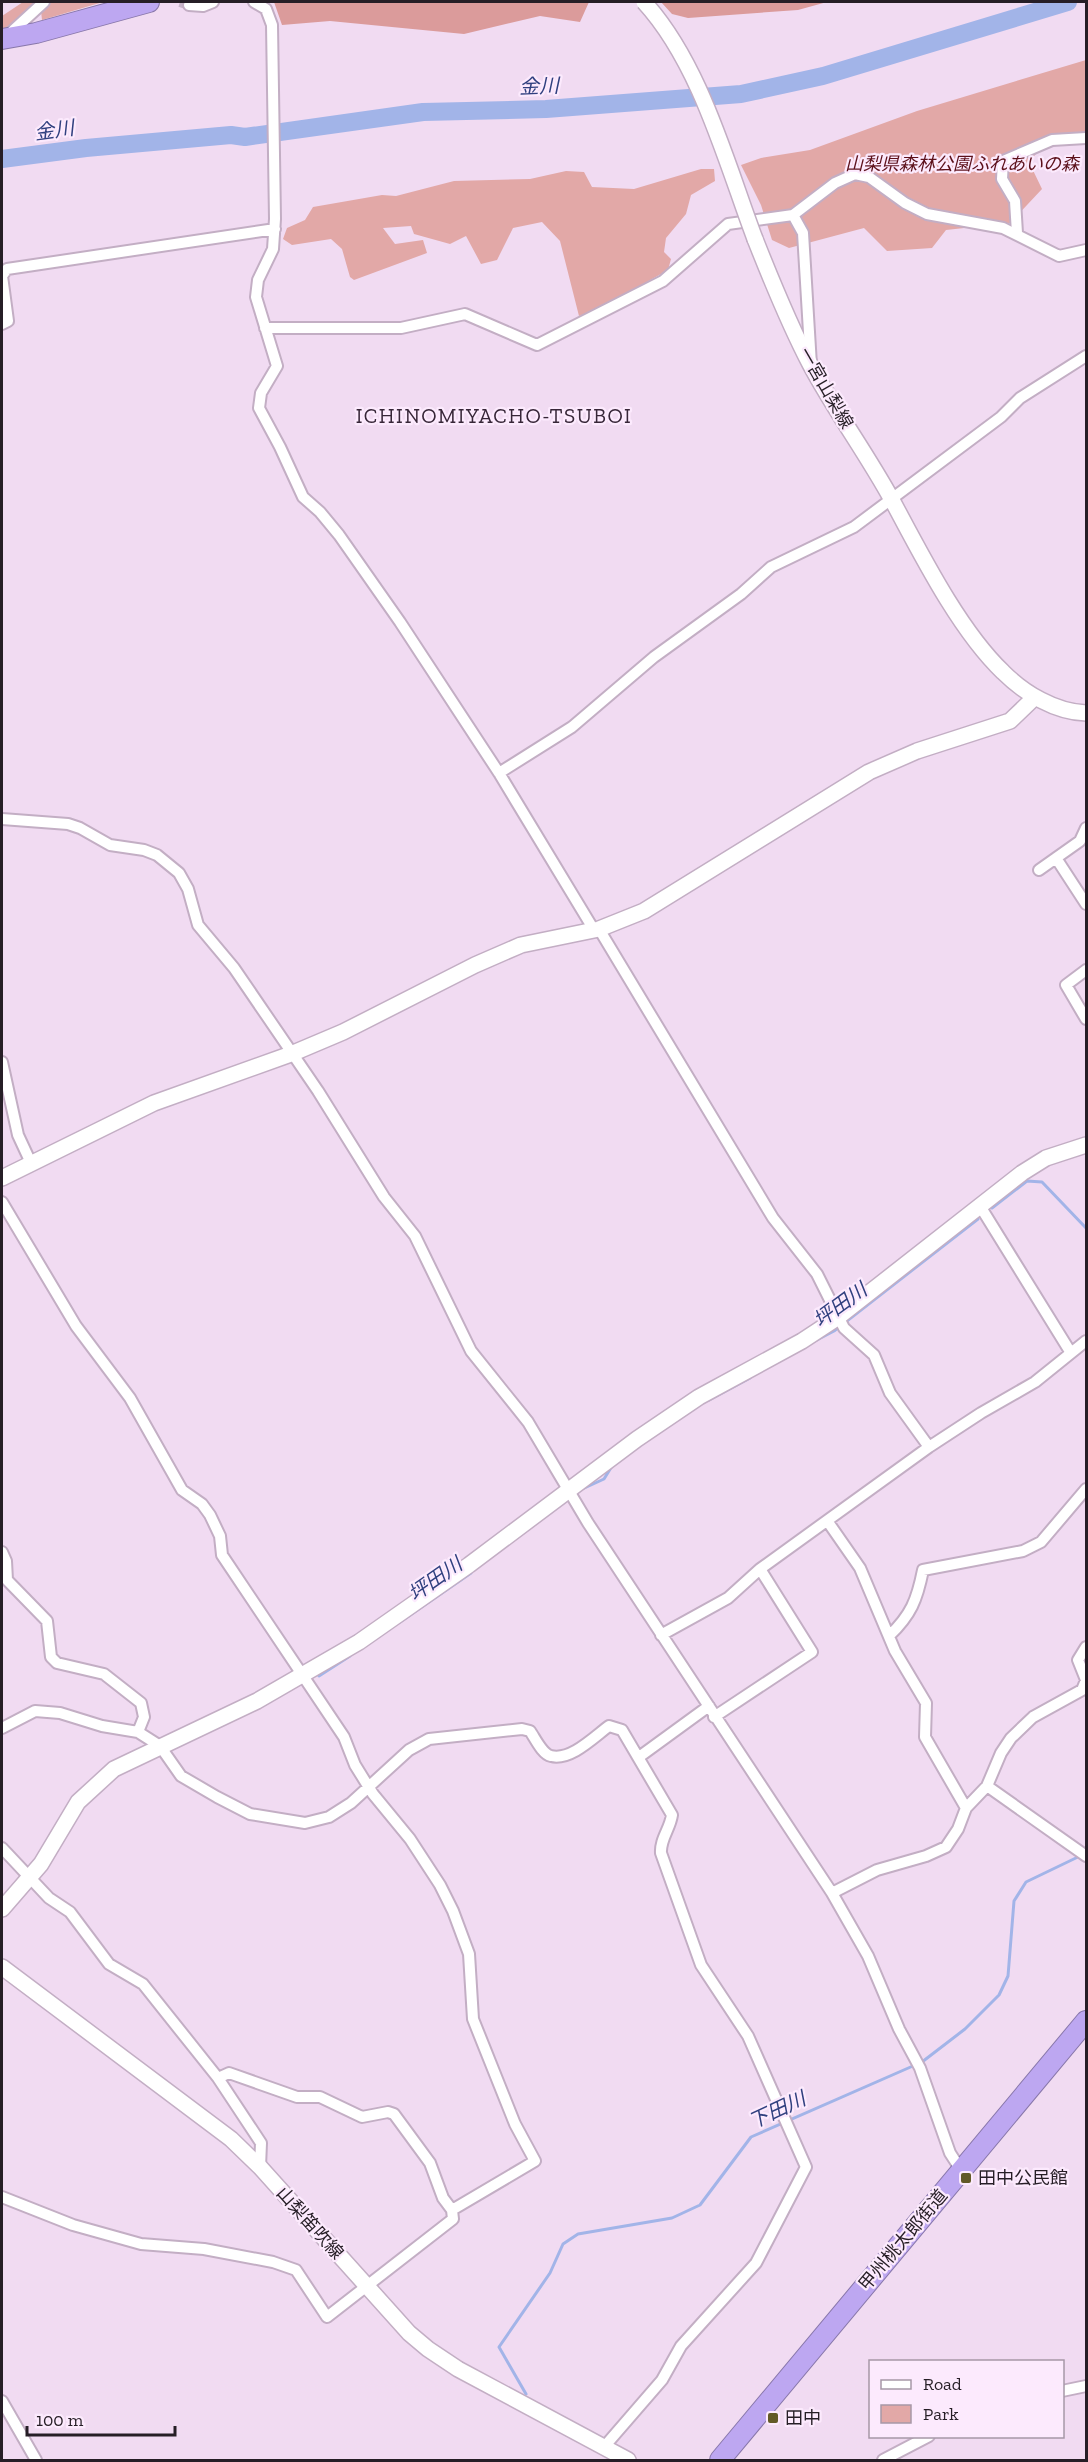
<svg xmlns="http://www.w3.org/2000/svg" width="1088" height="2462" font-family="'Zilla Slab','Noto Sans JP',serif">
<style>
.green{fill:#e2a8a7}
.forest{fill:#db9b9b}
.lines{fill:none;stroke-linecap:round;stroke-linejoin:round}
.stream{stroke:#a2b4e8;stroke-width:3}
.river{stroke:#a2b4e8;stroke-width:18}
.street-tunnel{stroke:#c8b5c9;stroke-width:10;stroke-dasharray:10 5;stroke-linecap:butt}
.street-casing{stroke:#c3aec4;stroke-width:14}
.secondary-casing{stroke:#c3aec4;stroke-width:18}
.highway-casing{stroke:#87a;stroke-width:22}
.street{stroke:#fff;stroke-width:10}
.secondary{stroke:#fff;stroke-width:15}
.highway{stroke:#bda7f1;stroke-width:20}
.secondary-bridge-casing{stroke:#c3aec4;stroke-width:18;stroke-linecap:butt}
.secondary-bridge{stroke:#fff;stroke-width:15}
.poi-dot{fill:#625a27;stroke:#fceafd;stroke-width:2}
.labels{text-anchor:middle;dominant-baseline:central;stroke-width:4.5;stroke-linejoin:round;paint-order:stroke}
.park-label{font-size:18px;font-style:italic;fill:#5c101a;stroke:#fceafd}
.street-label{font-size:18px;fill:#261e26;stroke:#fceafd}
.poi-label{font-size:18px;fill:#261e26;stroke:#fceafd;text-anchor:start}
.water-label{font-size:20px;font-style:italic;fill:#30407f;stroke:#fceafd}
.quarter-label{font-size:21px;letter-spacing:1.5px;fill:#372638;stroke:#fceafd}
</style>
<rect width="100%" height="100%" fill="#f1dbf2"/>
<path class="green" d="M23 2H36L2 32V16Z
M51 2H103L42 20 41 11Z
M1086 60V142L1041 148 1029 162 1042 189 1010 223 946 230 932 248 887 251 864 228 789 248 772 240 761 205 741 165 761 158 810 150 917 111Z
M701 169H714L715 181 691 195 686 214 666 238 664 252 671 259 668 270 601 308 579 316 560 241 542 222 513 228 497 260 481 264 466 236 450 244 414 234 411 226 383 228 395 244 423 240 427 253 354 280 350 277 342 249 331 239 292 245 283 239 287 228 305 220 313 207 382 195 396 196 454 181 530 179 566 171 584 172 592 187 634 189Z"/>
<path class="forest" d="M274 2H589L580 22 540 16 464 34 330 21 282 25Z
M661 2H827L798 10 688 18 672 14Z"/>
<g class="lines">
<path class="stream" d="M992 1208 1027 1181 1042 1182 1086 1228
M813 1342 834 1331 978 1219
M709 1400 750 1378
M580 1490 604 1479 612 1466
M400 1622 471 1573
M319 1676 350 1656
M526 2394 499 2347 550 2273 563 2244 578 2234 672 2218 700 2205 751 2137 922 2062 965 2029 999 1995 1008 1976 1014 1901 1026 1882 1080 1856"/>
<path class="river" d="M2 159 86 148 231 135 245 137 423 112 546 109 741 94 823 76 1068 2"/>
<path class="street-tunnel" d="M180 2 189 5"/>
<g class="street-casing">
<path id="street" d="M254 2 266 9 272 25 275 219 273 249 258 280 256 297 277 366 261 393 259 408 280 447 303 497 320 512 339 535 400 622 499 773 594 930
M189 5 203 6 213 2
M7 36 44 2
M793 215 803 233 811 365
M1017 233 1015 201 1002 179 1003 161 1052 140 1086 138
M2 324 8 321 2 276 7 269 275 229
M265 328H401L465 314 537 345 663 281 728 224 793 215 835 183 855 174 869 177 905 203 927 214 1003 228 1059 256 1086 250
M499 773 572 727 654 657 741 594 771 567 854 527 1001 417 1020 398 1086 356
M2 819 68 824 80 828 110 845 144 850 157 855 179 873 188 889 198 925 234 968 318 1091 384 1197 415 1236 471 1351 528 1422 588 1523 832 1893 868 1956 899 2029 920 2068 950 2153 961 2170
M1056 858 1086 904
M1039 870 1080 841 1086 828
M599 929 773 1218 817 1274 844 1328 874 1355 890 1393 929 1447
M1086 970 1066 985 1086 1019
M2 1062 18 1135 31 1163
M2 1202 76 1326 130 1398 182 1490 202 1504 210 1515 220 1536 222 1555 344 1737 355 1765 373 1794 410 1839 440 1885 453 1911 469 1954 473 2019 515 2124 535 2161 452 2210 453 2219 327 2317 296 2270 273 2262 204 2249 141 2244 73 2225 2 2197
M980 1206 1071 1353
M828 1522 860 1568 895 1651 926 1703 925 1737 966 1808
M2 1552 6 1561 7 1580 47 1621 51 1657 57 1663 104 1674 141 1703 144 1717 138 1732
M661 1635 728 1598 760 1569 929 1447 981 1413 1035 1382 1086 1341
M889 1636C911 1615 917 1600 923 1570L1023 1551 1041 1542 1086 1489
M714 1717 812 1652 760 1569
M2 1728 35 1711 60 1713 102 1726 138 1732 160 1746 181 1776 217 1797 250 1814 305 1823 329 1817 351 1803 409 1750 429 1739 522 1729 530 1731C535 1738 542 1754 551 1756 571 1761 595 1736 609 1726L622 1730 672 1815C670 1829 660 1839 661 1853L701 1965 748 2036 806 2167 756 2263 681 2346 662 2380 604 2447
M639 1757 709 1706
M987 1786 1086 1856
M2 1848 49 1898 70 1912 109 1964 143 1984 218 2078 261 2143 260 2167
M832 1893 877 1870 926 1856 946 1847 958 1829 966 1808 987 1786 1001 1753 1011 1738 1033 1717 1082 1690 1086 1680 1078 1660 1086 1647
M218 2078 229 2073 297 2097H320L362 2117 388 2112 394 2114 430 2163 443 2198 452 2210
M1062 2391 1086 2386
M2 2401 36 2460
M883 2460 929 2436"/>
</g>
<g class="secondary-casing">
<path id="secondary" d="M755 239C772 282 789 324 810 364 835 411 867 454 892 500 921 554 959 630 1003 672 1024 693 1055 712 1086 713
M2 1178 154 1103 291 1054 343 1032 475 965 521 945 599 929 644 911 869 772 917 751 1010 721 1035 697
M2 1909 41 1864 78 1802 114 1769 257 1701 359 1642 469 1565 637 1439 699 1397 802 1341 837 1318 1022 1173 1046 1158 1086 1145
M2 1967 231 2139 260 2167 409 2333 428 2349 458 2369 628 2460"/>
</g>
<g class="highway-casing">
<path id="highway" d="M2 39 36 33 149 2
M720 2460 1086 2021"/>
</g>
<use href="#street" class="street"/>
<use href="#secondary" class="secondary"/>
<use href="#highway" class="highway"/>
<g class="secondary-bridge-casing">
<path id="secondary-bridge" d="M644 2C700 63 726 162 755 239"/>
</g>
<use href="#secondary-bridge" class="secondary-bridge"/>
</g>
<g class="poi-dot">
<rect x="960" y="2172" width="12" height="12" rx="3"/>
<rect x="767" y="2412" width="12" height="12" rx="3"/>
</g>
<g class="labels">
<g class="park-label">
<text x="962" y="164">山梨県森林公園ふれあいの森</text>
</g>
<g class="street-label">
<text transform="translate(826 388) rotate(60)">一宮山梨線</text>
<text transform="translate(310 2223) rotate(48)">山梨笛吹線</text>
<text transform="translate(903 2240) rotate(-50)">甲州桃太郎街道</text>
</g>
<g class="poi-label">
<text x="978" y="2178">田中公民館</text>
<text x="785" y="2418">田中</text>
</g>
<g class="water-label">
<text transform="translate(539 86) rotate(-2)">金川</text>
<text transform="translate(54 130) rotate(-8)">金川</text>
<text transform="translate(840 1305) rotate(-36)">坪田川</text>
<text transform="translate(435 1579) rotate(-35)">坪田川</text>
<text transform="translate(777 2110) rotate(-25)">下田川</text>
</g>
<g class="quarter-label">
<text x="494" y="415">ICHINOMIYACHO-TSUBOI</text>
</g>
</g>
<rect width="1088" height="2462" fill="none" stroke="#261e26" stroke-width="6"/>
<rect x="869" y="2360" width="195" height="78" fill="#fceafd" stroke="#a698a7" stroke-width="1.5"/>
<rect x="881" y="2380" width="30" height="9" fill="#ffffff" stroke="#a698a7" stroke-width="1.5"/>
<text x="923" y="2390" font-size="18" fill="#261e26">Road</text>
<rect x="881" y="2405" width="30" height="18" fill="#e2a8a7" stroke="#a698a7" stroke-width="1.5"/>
<text x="923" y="2420" font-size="18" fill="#261e26">Park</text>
<path d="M27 2426v9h148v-9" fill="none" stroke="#261e26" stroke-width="3"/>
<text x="36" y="2426" font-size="18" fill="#261e26" stroke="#fceafd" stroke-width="4.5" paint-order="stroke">100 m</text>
</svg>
